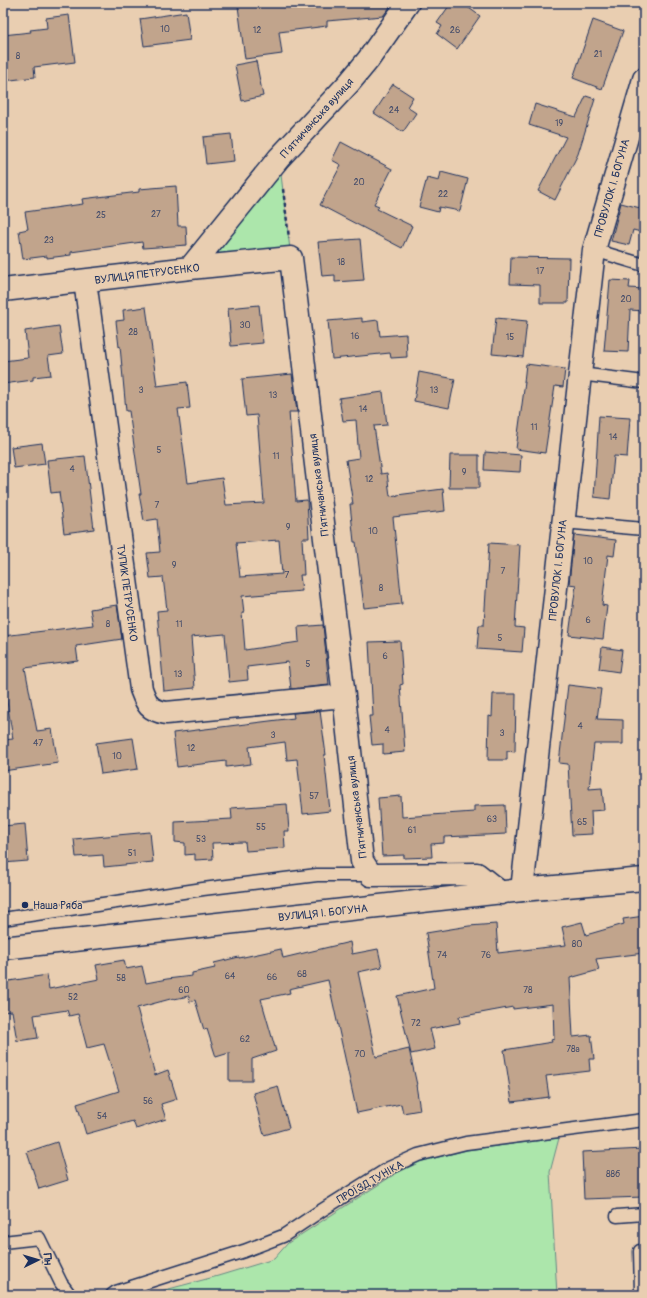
<svg xmlns="http://www.w3.org/2000/svg" width="647" height="1298" font-family="Pangolin,sans-serif">
<style>
.green{fill:#ace6ab;stroke:#648a84}
.building{fill:#c1a48c;stroke:#1b2f5e;fill-rule:evenodd}
.lines{fill:none;stroke-linecap:round;stroke-linejoin:round}
.service-casing{stroke:#1b2f5e;stroke-width:15}
.minor-casing{stroke:#1b2f5e;stroke-width:25}
.tertiary-casing{stroke:#1b2f5e;stroke-width:25}
.path{stroke:#1b2f5e;stroke-width:2.5;stroke-dasharray:4 3;stroke-linecap:butt}
.service{stroke:#e9ceb1;stroke-width:12}
.minor{stroke:#e9ceb1;stroke-width:22}
.tertiary{stroke:#e9ceb1;stroke-width:22}
.poi-dot{fill:#1b2f5e;stroke:#e9ceb1;stroke-width:1.5}
.labels{text-anchor:middle;dominant-baseline:central;stroke-width:3;stroke-linejoin:round;paint-order:stroke}
.number-label{font-size:9px;fill:#444c6a}
.street-label{font-size:11px;fill:#1b2f5e;stroke:#e9ceb1}
.poi-label{font-size:11px;fill:#1b2f5e;stroke:#e9ceb1;text-anchor:start}
</style>
<rect width="100%" height="100%" fill="#e9ceb1"/>
<filter id="ink" filterUnits="userSpaceOnUse"><feTurbulence type="fractalNoise" baseFrequency=".025" numOctaves="2"/><feDisplacementMap in="SourceGraphic" scale="8" xChannelSelector="R" yChannelSelector="G"/><feConvolveMatrix kernelMatrix="1 2 1 2 8 2 1 2 1" color-interpolation-filters="sRGB"/></filter>
<g filter="url(#ink)">
<path class="green" d="M279 158 291 258 190 268Z
M559 1138 550 1172 557 1295H146L218 1276 274 1259 288 1243 395 1174 422 1161 467 1150Z"/>
<path class="building" d="M263 3H390V7L383 16 327 21V26L279 32 282 54 245 59 238 6Z
M451 3H462L480 16 457 49 437 34 442 26 437 23Z
M186 12 190 40 144 46 140 19Z
M69 15 75 62 34 67 35 77 3 81V35L31 32 30 30 47 28 46 18Z
M593 20 623 31 602 89 573 78Z
M256 61 263 96 242 101 235 65Z
M393 84 413 97 407 107 416 113 403 132 374 113Z
M586 96 595 99 578 154 555 200 538 191 566 137 529 125 535 104 576 117Z
M231 134 234 161 206 164 203 137Z
M341 142 392 169 374 204 379 206 377 209 412 226 402 248 320 205 341 165 332 160Z
M441 172 468 179 460 211 439 207 438 212 419 207 427 178 439 181Z
M176 186 178 226H186L187 245 143 248 142 242 71 252V255L47 258V256L23 259 19 231 28 229 25 212 83 204 82 199 139 192V189Z
M621 203 644 209V221L641 232 633 230 629 245 611 241Z
M360 239 364 280 335 282V275L322 276 318 242Z
M511 257 569 258 568 303H540V285L510 284Z
M610 280 630 281 629 288 644 289V311L630 310 628 352 604 351Z
M259 305 263 343 231 346 228 308Z
M146 307 157 386 187 382 190 408 178 409 188 483 222 478 226 505 264 503 257 415 246 416 242 379 292 374 297 412H289L296 501 307 500 309 538H302L304 575H300L302 591 242 596 244 613H242L245 650 299 642 298 627 323 625 329 685 291 689 288 662 247 667 248 680 229 682 225 634 191 637 195 688 164 691 157 611 167 610 163 577 150 578 147 553 160 552 157 519 144 521 139 494H141L129 411H126L120 346 119 347 116 321 124 320 123 310ZM279 540 282 574 240 577 236 543Z
M362 318V322L378 320 380 336 406 334 407 357 391 358 390 353 332 359 328 321Z
M496 318 527 321 523 357 492 354Z
M59 326 63 354 48 356 51 375 33 377V380L3 384V361L28 358 25 331Z
M526 364 565 369 563 387 555 386 545 453 516 449 525 382H524Z
M419 372 455 379 449 408 414 401Z
M383 392 387 425 374 426 381 474 387 473 390 496 396 495 397 496V495L443 489 445 511 393 517 402 604 364 608 356 542H354L350 504H353L346 460 359 458 356 420 343 421 339 398Z
M599 416 630 418 627 457 614 456 610 499 594 497Z
M42 443 45 464 14 468 11 447Z
M485 452 521 455 520 472 484 470Z
M450 455H479V488H449Z
M85 456 94 529 64 533 59 492 51 493 47 460Z
M574 535 616 540 614 556 608 555 602 605 607 606 603 639 569 635 576 585 569 584Z
M489 543 520 545 515 627 524 628 522 652 477 649 479 625H484Z
M117 605 122 639 76 646 78 661 25 668 37 731 52 729 58 763 3 771V740L13 739 6 695H3V636L93 625 90 609Z
M400 641 403 684 400 685 405 752 383 754V744L372 745 369 716H373L369 642Z
M602 647 622 650 619 672 599 669Z
M568 685 601 689 597 719 623 720V744H594L589 789 602 788 604 810 591 811 592 834 572 835 568 764 559 763Z
M493 694H516L515 752 507 751V760H488L489 716 492 717Z
M320 711 326 755H324L330 811 303 814 297 759 287 760 285 742 249 747 251 764 226 767V761L177 767 173 733 294 718 293 713Z
M133 738 138 769 101 774 96 743Z
M401 796 402 817 474 812V806L505 805 506 834 444 837V843L431 844 432 857 404 858V855L382 856 378 798Z
M287 804 289 831H284L285 848 246 851 245 842 212 843 213 859 195 860V854L185 855V843L175 842V822L232 819 231 808Z
M25 824 28 861 3 863V826Z
M150 832 153 862 104 867 103 855 76 857 74 839Z
M644 916V953L596 959 599 970 570 978 573 1037 591 1035 594 1059H589L590 1071 546 1076 549 1097 512 1102 504 1050 552 1042 551 1040 554 1039 553 1004 513 1009V1007L459 1017 460 1023 430 1029 435 1049 411 1054 397 996 434 988 426 933 469 926 496 924 498 953 566 945 562 927 582 922 586 935 624 924 623 919Z
M350 942 352 954 378 949 382 967 358 972 376 1057 409 1049 417 1085H416L420 1110 403 1113 401 1104 357 1113 328 980 289 989 290 993 261 999 276 1051 252 1059V1081H229V1053L216 1057 207 1029 204 1030 195 1000 190 1002 189 996 174 999V998L137 1008 155 1075 168 1070 177 1099 161 1104 166 1119 136 1129 133 1121 86 1134 77 1104 119 1091 104 1044 87 1048 78 1014 69 1016 67 1010 34 1015 38 1038 17 1041 12 1011 3 1012V982L47 975 49 989 99 979 96 965 124 960 126 969 142 966 146 983 167 979 192 976V973L215 968 214 963 239 957V958L281 949 283 958Z
M278 1086 289 1128 264 1135 253 1093Z
M57 1142 68 1180 39 1189 27 1152Z
M644 1149V1197L584 1199 582 1152Z"/>
<g class="lines">
<g class="service-casing">
<path id="service" d="M594 250 644 265
M580 374 644 382
M563 522 644 529
M3 919 203 889 317 875H371
M617 1216 644 1214
M3 1242 39 1238 61 1283 70 1295
M641 1292 640 1251H644
M112 1295 116 1292 244 1251 283 1236 319 1212 389 1168 418 1155 466 1143 644 1120"/>
</g>
<g class="minor-casing">
<path id="minor" d="M190 268 279 158 349 83 368 60 408 3
M85 281 141 689C147 705 149 710 166 713L344 696
M3 290 190 268 291 258 344 696 362 861 371 875 477 874 501 893
M522 890 594 250 644 79"/>
</g>
<g class="tertiary-casing">
<path id="tertiary" d="M3 948 522 890 644 879"/>
</g>
<path class="path" d="M283 189 289 238"/>
<use href="#service" class="service"/>
<use href="#minor" class="minor"/>
<use href="#tertiary" class="tertiary"/>
</g>
</g>
<circle class="poi-dot" cx="25" cy="905" r="4"/>
<g class="labels">
<g class="number-label">
<text x="165" y="29">10</text>
<text x="257" y="30">12</text>
<text x="455" y="30">26</text>
<text x="598" y="54">21</text>
<text x="18" y="56">8</text>
<text x="394" y="110">24</text>
<text x="559" y="123">19</text>
<text x="359" y="182">20</text>
<text x="443" y="194">22</text>
<text x="156" y="214">27</text>
<text x="101" y="215">25</text>
<text x="49" y="240">23</text>
<text x="341" y="262">18</text>
<text x="540" y="271">17</text>
<text x="626" y="299">20</text>
<text x="245" y="325">30</text>
<text x="133" y="332">28</text>
<text x="355" y="336">16</text>
<text x="510" y="337">15</text>
<text x="141" y="390">3</text>
<text x="434" y="390">13</text>
<text x="273" y="395">13</text>
<text x="363" y="409">14</text>
<text x="534" y="427">11</text>
<text x="613" y="437">14</text>
<text x="159" y="450">5</text>
<text x="276" y="456">11</text>
<text x="72" y="469">4</text>
<text x="464" y="472">9</text>
<text x="369" y="479">12</text>
<text x="157" y="505">7</text>
<text x="288" y="527">9</text>
<text x="373" y="531">10</text>
<text x="588" y="561">10</text>
<text x="174" y="565">9</text>
<text x="503" y="571">7</text>
<text x="287" y="575">7</text>
<text x="381" y="588">8</text>
<text x="588" y="620">6</text>
<text x="108" y="624">8</text>
<text x="179" y="624">11</text>
<text x="500" y="638">5</text>
<text x="385" y="656">6</text>
<text x="308" y="664">5</text>
<text x="178" y="674">13</text>
<text x="580" y="726">4</text>
<text x="387" y="730">4</text>
<text x="502" y="733">3</text>
<text x="273" y="735">3</text>
<text x="38" y="743">47</text>
<text x="191" y="748">12</text>
<text x="117" y="756">10</text>
<text x="314" y="796">57</text>
<text x="492" y="819">63</text>
<text x="582" y="822">65</text>
<text x="261" y="827">55</text>
<text x="412" y="830">61</text>
<text x="201" y="839">53</text>
<text x="132" y="853">51</text>
<text x="577" y="944">80</text>
<text x="442" y="955">74</text>
<text x="486" y="955">76</text>
<text x="302" y="974">68</text>
<text x="230" y="976">64</text>
<text x="272" y="977">66</text>
<text x="121" y="978">58</text>
<text x="184" y="990">60</text>
<text x="528" y="990">78</text>
<text x="73" y="997">52</text>
<text x="416" y="1023">72</text>
<text x="245" y="1039">62</text>
<text x="573" y="1049">78а</text>
<text x="360" y="1054">70</text>
<text x="148" y="1101">56</text>
<text x="102" y="1116">54</text>
<text x="613" y="1174">88б</text>
</g>
<g class="street-label">
<text transform="translate(317 118) rotate(-48)">Пʼятничанська вулиця</text>
<text transform="translate(612 188) rotate(-74)">ПРОВУЛОК І. БОГУНА</text>
<text transform="translate(147 274) rotate(-7)">ВУЛИЦЯ ПЕТРУСЕНКО</text>
<text transform="translate(319 485) rotate(-97)">Пʼятничанська вулиця</text>
<text transform="translate(558 570) rotate(-84)">ПРОВУЛОК І. БОГУНА</text>
<text transform="translate(127 593) rotate(82)">ТУПИК ПЕТРУСЕНКО</text>
<text transform="translate(357 807) rotate(-97)">Пʼятничанська вулиця</text>
<text transform="translate(323 913) rotate(-6)">ВУЛИЦЯ І. БОГУНА</text>
<text transform="translate(370 1182) rotate(-30)">ПРОЇЗД ТУНІКА</text>
</g>
<g class="poi-label">
<text x="33" y="905">Наша Ряба</text>
</g>
</g>
<rect width="647" height="1298" fill="none" stroke="#e9ceb1" stroke-width="16"/>
<rect x="8" y="8" width="631" height="1282" fill="none" stroke="#1b2f5e" stroke-width="1.5" filter="url(#ink)"/>
<g transform="translate(38 1260) rotate(85)" stroke="#e9ceb1" stroke-width="3" paint-order="stroke">
<path d="M0-3L7 15L0 10L-7 15Z" fill="#1b2f5e"/>
<text y="-6" font-size="11" font-weight="bold" text-anchor="middle" fill="#1b2f5e">Пн</text>
</g>
</svg>
